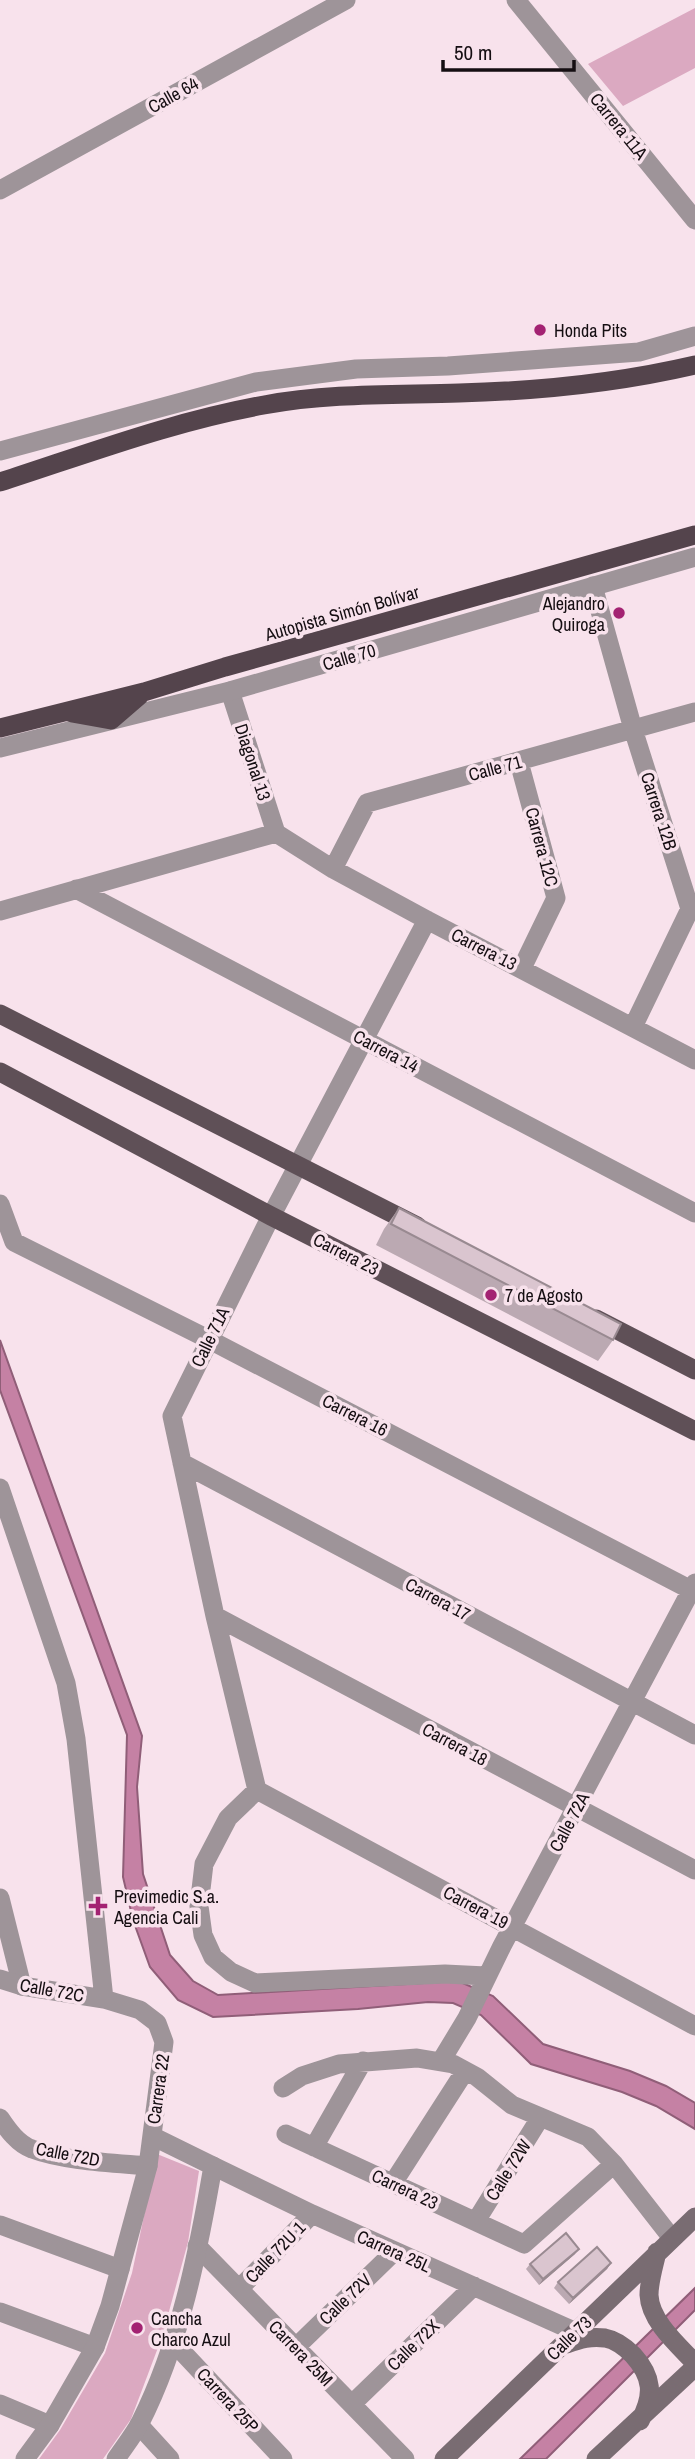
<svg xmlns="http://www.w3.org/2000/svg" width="695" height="2459" font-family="'Archivo Narrow',sans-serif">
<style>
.green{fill:#dba9c1}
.water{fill:#c581a4;stroke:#905e78;stroke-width:2}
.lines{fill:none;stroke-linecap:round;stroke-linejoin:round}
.minor{stroke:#9e9499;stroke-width:19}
.tertiary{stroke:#9e9499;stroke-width:19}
.secondary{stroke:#796c72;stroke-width:19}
.primary{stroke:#5f5057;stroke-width:19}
.trunk{stroke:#54444c;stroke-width:19}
.wall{fill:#bba9b2}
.shaded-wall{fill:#998a91}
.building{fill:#dac5cf;stroke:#998a91;stroke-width:2}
.poi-dot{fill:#a32272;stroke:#f8e2ec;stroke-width:2.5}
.labels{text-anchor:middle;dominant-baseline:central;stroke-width:7;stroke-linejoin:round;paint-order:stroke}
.street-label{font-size:18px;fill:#150e12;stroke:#f8e2ec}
.poi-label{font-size:18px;fill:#150e12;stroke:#f8e2ec;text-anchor:start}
</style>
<rect width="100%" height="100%" fill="#f8e2ec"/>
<path class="green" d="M695 8V68L623 106 588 64Z
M157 2154 199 2171 188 2242 162 2337 131 2419 103 2459H39L60 2430 105 2353 132 2273Z"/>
<path class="water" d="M0 1340 142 1736 137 1787 143 1874 170 1955 193 1981 218 1995 458 1981 493 1996 543 2044 630 2071 666 2086 695 2103V2129L656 2106 622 2092 531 2064 481 2015 453 2003 428 2002 358 2009 213 2017 178 2000 150 1967 133 1920 123 1877 127 1735 0 1390Z
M695 2288V2310L546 2459H520Z"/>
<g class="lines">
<path class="minor" d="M516 0 695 220
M0 190 346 0
M593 586 633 729 690 909 633 1027
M230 691 276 833
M519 762 556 898 522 968
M276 833 333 869 427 920 695 1060
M333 869 367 803 695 712
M76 889 695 1213
M0 911 276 833
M0 1204 14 1242 208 1339 695 1592
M182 1463 695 1735
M215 1616 695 1870
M257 1790 215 1616 172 1416 267 1224 427 920
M257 1790 695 2026
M257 1790 228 1818 204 1864 199 1906 203 1935 213 1957 231 1972 255 1983 445 1974 486 1976
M0 1898 22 1986
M441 2061 467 2018 502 1946 695 1583
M283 2088 302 2076 339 2064 417 2058 453 2064 477 2077 512 2105 588 2137 614 2164 671 2237
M0 2118C8 2130 18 2144 32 2149 63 2161 114 2163 148 2166
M286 2134 524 2244 614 2164
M314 2147 363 2061
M213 2166 312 2214 576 2332
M393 2183 465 2071
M476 2221 540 2118
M0 2225 120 2269
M197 2246 405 2459
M239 2289 312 2214
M0 2312 95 2347
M173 2342 283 2459
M296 2347 395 2251
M0 2404 50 2425
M352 2404 474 2286
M139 2425 170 2459"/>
<path class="tertiary" d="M0 451 256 382 356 369 448 366 639 352 695 336
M0 748 230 691 695 557
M0 1488 66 1683 76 1739 104 1999
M0 1979 22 1986 104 1999 140 2010 157 2023 164 2042 148 2166 110 2306 95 2347 50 2425 25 2459
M116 2459C124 2447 133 2436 140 2423 180 2344 198 2253 213 2166L152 2136"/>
<path class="secondary" d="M657 2252C654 2266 649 2281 649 2295 650 2321 678 2345 695 2363
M567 2344C580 2339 591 2336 605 2338 616 2340 625 2347 633 2355 653 2377 654 2395 640 2421
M444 2459 695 2217
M596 2459 695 2367"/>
<path class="primary" d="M0 1014 417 1226
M0 1072 271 1216 695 1431
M596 1319 695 1370"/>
<path class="trunk" d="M0 482C87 454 174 421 264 405 328 393 394 395 459 393 538 391 618 383 695 365
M72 713 111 720 140 695
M0 728 144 692 225 667 695 535"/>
</g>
<path class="wall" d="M399 1208 613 1340 598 1361 376 1245 384 1229Z
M575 2254 539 2285 526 2269 530 2264Z
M611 2263 607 2269 569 2304 554 2288 558 2282Z"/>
<path class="shaded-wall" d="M579 2249 575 2254 539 2285 543 2279Z
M611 2263 607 2269 569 2304 573 2298Z"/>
<path class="building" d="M399 1208 621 1324 613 1340 391 1224Z
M566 2233 579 2249 543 2279 530 2264Z
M597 2247 611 2263 573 2298 558 2282Z"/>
<g class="poi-dot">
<circle cx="540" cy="330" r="7"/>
<circle cx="619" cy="613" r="7"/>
<circle cx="491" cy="1295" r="7"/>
<path d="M94.5 1895.5h7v7h7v7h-7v7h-7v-7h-7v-7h7z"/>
<circle cx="137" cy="2328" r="7"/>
</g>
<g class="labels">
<g class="street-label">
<text transform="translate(173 95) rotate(-29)">Calle 64</text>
<text transform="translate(619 126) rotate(51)">Carrera 11A</text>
<text transform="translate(342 613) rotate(-16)">Autopista Simón Bolívar</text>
<text transform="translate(349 657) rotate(-16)">Calle 70</text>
<text transform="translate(253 762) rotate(72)">Diagonal 13</text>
<text transform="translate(495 768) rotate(-15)">Calle 71</text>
<text transform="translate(659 811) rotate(72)">Carrera 12B</text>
<text transform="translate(542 847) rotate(75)">Carrera 12C</text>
<text transform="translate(484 949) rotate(27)">Carrera 13</text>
<text transform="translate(386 1051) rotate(28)">Carrera 14</text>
<text transform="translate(346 1254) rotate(27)">Carrera 23</text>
<text transform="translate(210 1337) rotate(-64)">Calle 71A</text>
<text transform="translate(355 1415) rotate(27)">Carrera 16</text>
<text transform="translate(438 1599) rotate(28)">Carrera 17</text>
<text transform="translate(455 1744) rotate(28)">Carrera 18</text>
<text transform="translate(569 1822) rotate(-62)">Calle 72A</text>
<text transform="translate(476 1907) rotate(28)">Carrera 19</text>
<text transform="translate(52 1990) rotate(10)">Calle 72C</text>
<text transform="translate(158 2089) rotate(-82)">Carrera 22</text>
<text transform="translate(68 2154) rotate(11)">Calle 72D</text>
<text transform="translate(508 2170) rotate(-58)">Calle 72W</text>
<text transform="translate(405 2189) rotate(25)">Carrera 23</text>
<text transform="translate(394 2251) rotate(24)">Carrera 25L</text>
<text transform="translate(275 2252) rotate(-46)">Calle 72U 1</text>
<text transform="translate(345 2299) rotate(-44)">Calle 72V</text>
<text transform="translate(569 2338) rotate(-44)">Calle 73</text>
<text transform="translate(413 2345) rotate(-44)">Calle 72X</text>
<text transform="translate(301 2353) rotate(46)">Carrera 25M</text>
<text transform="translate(228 2400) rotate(47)">Carrera 25P</text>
</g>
<g class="poi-label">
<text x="554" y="330">Honda Pits</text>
<text x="605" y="603" text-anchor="end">Alejandro<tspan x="605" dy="21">Quiroga</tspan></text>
<text x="505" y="1295">7 de Agosto</text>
<text x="114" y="1896">Previmedic S.a.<tspan x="114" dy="21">Agencia Cali</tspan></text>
<text x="151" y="2318">Cancha<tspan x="151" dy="21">Charco Azul</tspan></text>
</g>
</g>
<path d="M443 60v10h131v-10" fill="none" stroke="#150e12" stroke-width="3.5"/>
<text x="454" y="60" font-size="21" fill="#150e12" stroke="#f8e2ec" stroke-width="5" paint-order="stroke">50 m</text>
</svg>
